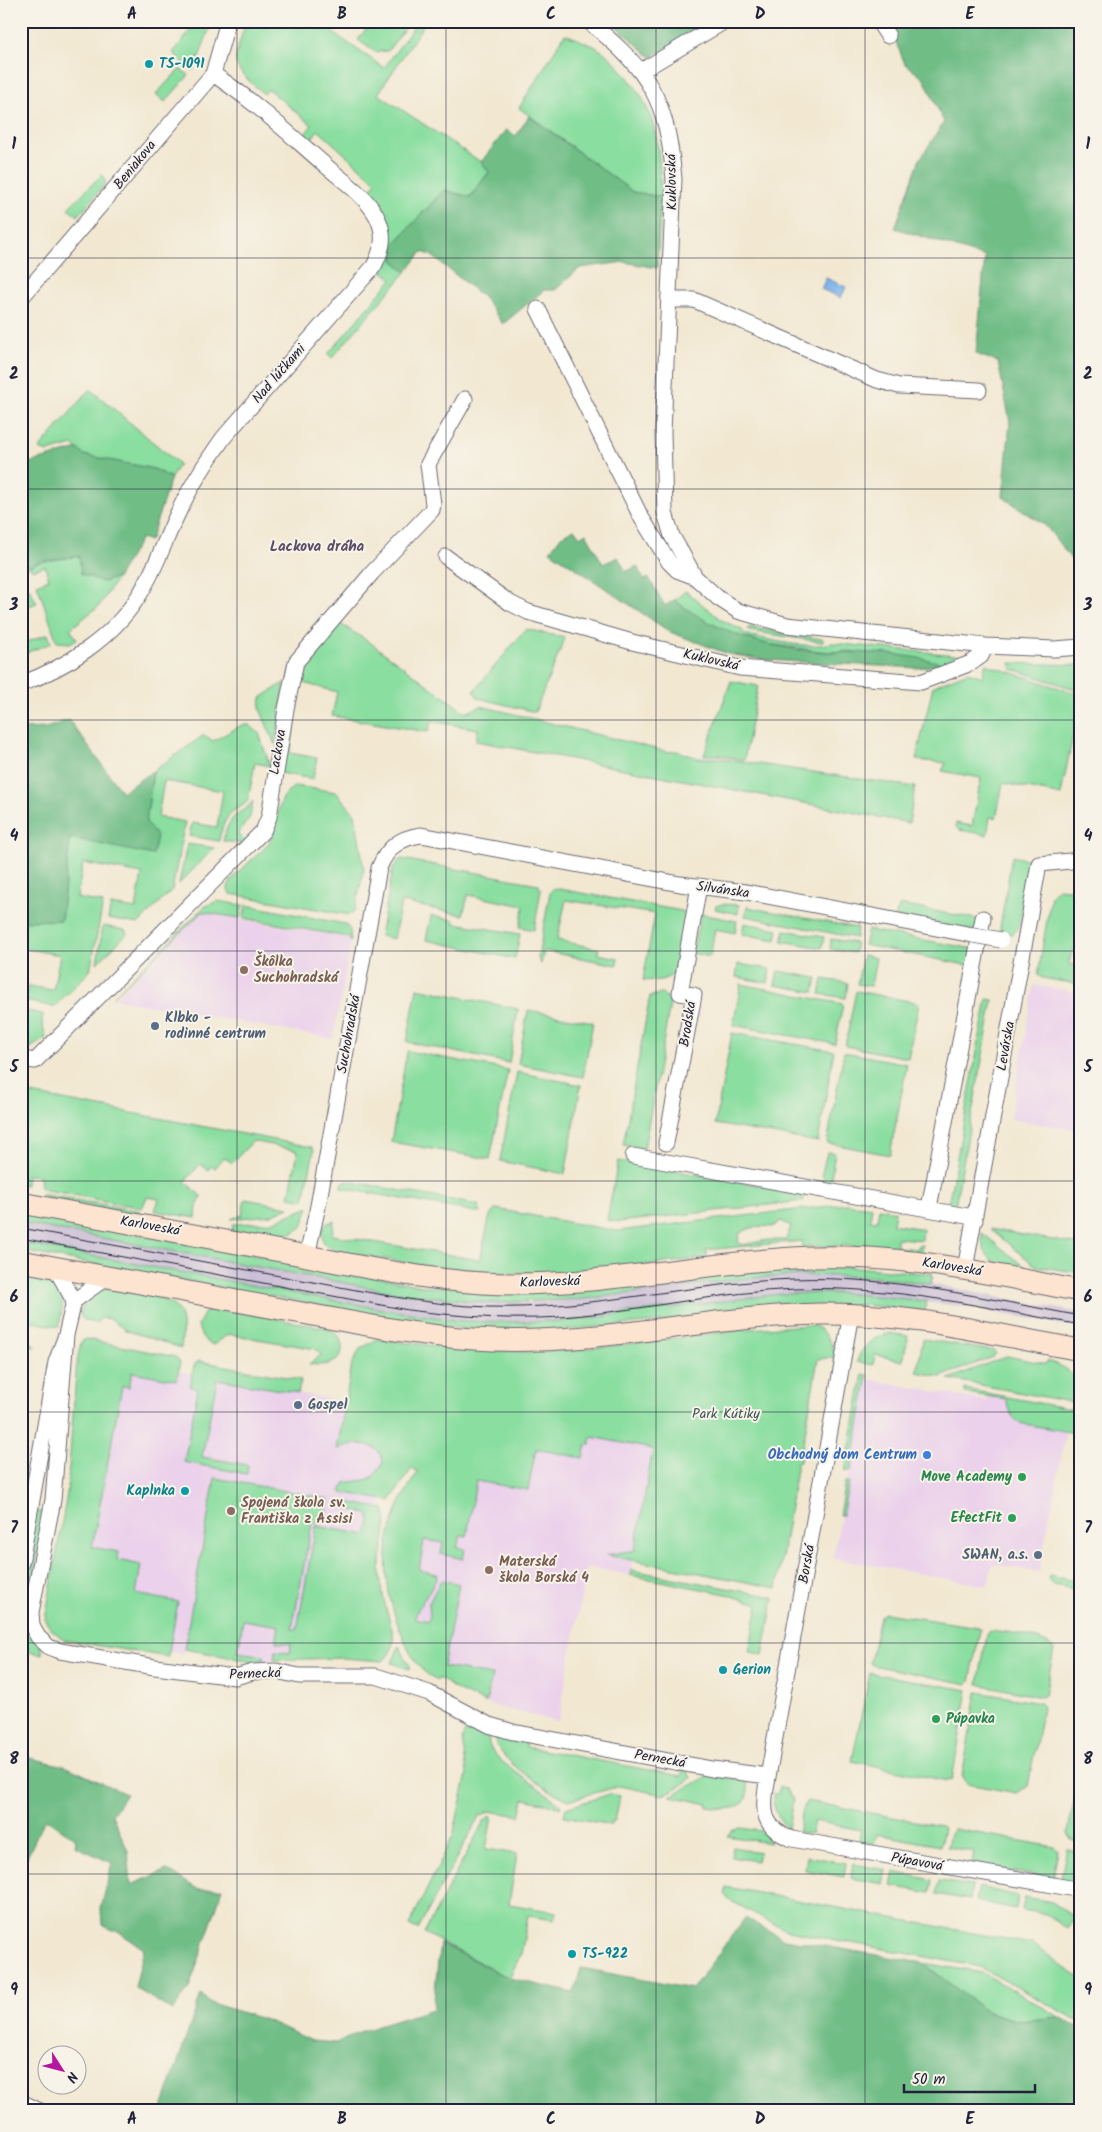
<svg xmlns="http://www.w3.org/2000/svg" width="1102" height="2132" font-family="Kalam,sans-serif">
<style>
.built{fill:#ebd1eb}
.industrial{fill:#cbbfd5}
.green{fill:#8adea0;stroke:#56806e;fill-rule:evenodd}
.forest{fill:#6fbd86;stroke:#487060}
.water{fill:#7ab2ea;stroke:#4e6a92}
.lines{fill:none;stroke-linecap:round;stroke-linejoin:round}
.street-casing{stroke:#6b6770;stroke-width:17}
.secondary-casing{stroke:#6b6770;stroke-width:23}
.street{stroke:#fff;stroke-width:15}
.secondary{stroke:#fde4d0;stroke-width:21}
.tram{stroke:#22223b;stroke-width:1}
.street-bridge-casing{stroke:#6b6770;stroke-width:17;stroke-linecap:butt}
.street-bridge{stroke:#fff;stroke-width:15}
.grid{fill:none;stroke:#22223b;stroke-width:1;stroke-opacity:0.55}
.culture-dot{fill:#0f9aa8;stroke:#f7f3e8;stroke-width:2}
.education-dot{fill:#8d6e63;stroke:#f7f3e8;stroke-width:2}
.service-dot{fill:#5c6f8a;stroke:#f7f3e8;stroke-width:2}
.shop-dot{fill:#3f7fe0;stroke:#f7f3e8;stroke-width:2}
.leisure-dot{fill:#2e9e5b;stroke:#f7f3e8;stroke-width:2}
.labels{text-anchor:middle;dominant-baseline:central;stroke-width:4;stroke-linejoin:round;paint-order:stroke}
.culture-label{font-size:14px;font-weight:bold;fill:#0d838f;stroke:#f7f3e8;text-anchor:start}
.street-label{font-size:14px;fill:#22223b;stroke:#f7f3e8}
.education-label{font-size:14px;font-weight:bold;fill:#785e54;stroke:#f7f3e8;text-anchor:start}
.service-label{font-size:14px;font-weight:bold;fill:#4e5e75;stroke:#f7f3e8;text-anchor:start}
.park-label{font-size:14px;fill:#415a59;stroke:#f7f3e8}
.shop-label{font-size:14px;font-weight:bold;fill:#366cbe;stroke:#f7f3e8;text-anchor:end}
.leisure-label{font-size:14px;font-weight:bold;fill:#27864d;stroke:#f7f3e8;text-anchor:end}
.neighbourhood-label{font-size:15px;font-weight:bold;fill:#5c4d66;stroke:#f7f3e8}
.neatline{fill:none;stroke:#22223b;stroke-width:2}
.grid-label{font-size:16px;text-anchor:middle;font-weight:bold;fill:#22223b}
</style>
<rect width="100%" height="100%" fill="#f7f3e8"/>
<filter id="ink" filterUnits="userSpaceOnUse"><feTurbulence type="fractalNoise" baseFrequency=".02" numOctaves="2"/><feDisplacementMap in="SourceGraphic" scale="10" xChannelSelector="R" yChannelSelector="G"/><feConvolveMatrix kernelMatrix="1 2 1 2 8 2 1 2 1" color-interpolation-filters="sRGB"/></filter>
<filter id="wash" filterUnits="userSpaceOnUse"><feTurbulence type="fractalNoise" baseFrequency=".0096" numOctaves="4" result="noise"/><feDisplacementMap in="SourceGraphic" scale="20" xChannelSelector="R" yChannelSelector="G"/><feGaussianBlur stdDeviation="1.12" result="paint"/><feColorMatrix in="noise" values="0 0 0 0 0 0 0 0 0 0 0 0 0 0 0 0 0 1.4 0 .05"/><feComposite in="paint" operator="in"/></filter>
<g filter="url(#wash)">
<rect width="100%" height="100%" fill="#f2e8d2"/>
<path class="built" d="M202 912 349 938 351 942 333 1039 114 999Z
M1034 985 1081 993V1131L1010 1119Z
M108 1358 346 1402 348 1389 391 1399 375 1569 393 1648 388 1656 383 1661 342 1658 252 1661 184 1649 183 1654 58 1636Z
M867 1379 987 1401 988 1396 1006 1399 1012 1416 1019 1423 1066 1431 1039 1572 992 1564 988 1586 833 1558Z
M496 1418 653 1449 630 1575 587 1567 558 1722 491 1705 457 1690 392 1583Z"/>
<path class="industrial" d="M21 1223 393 1292 462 1301 529 1303 585 1299 768 1276 840 1275 931 1284 1081 1313V1328L961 1306 843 1293 747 1298 566 1321 495 1322 460 1321 376 1308 21 1243Z"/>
<path class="green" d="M198 21H212L197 63 193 70 173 53Z
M246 21H324L322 25 384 68 418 21H426L378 94 481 162 489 172 470 197 444 190 394 244 393 260 406 272 332 358 328 354 392 279 382 271C397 237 394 218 368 192L376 182 318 130 310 141 304 135 312 125 268 89 264 94C227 62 233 67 246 21Z
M372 21H410L388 51 375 52 358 40Z
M565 34C575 38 585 42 594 46 607 53 616 63 625 74 659 114 659 147 661 197L633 192 519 108Z
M180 69 189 75 165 102 156 94Z
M102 174 106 183 78 216 68 208Z
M90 389 179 464 171 478 154 469 84 455 73 445 48 452 39 449Z
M79 556 103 582 118 577 99 606 70 629 77 639 70 643 57 642 37 584 49 579 45 566 32 570 29 566 39 562Z
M29 588 37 603 21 609V591Z
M686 591 720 619 742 630 744 634C769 640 808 650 831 643L966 656 944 664 849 651 829 652 767 644 723 631 698 618 674 600Z
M337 622 368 641 466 713 481 706 668 752 677 751 698 758H718L915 787 909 823 476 741 478 729 431 721 428 732 332 716 337 692 299 682 294 709 291 707 302 664Z
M750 627 822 639 824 640 822 642 749 631 748 629Z
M526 629 565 638 535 712 478 698 474 691Z
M48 634 51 643 21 655V644Z
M1010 663 1081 665V691L1012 669Z
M985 664 1081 695 1061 795 1003 783 996 818 990 817 987 835 959 830 956 827V823L972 826 981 778 942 771 946 763 916 760 933 686 968 672 983 677Z
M731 681 758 686 744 760 718 755H704Z
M285 682 275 745 260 709 261 698Z
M292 722H295L290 753 317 758 313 779 279 773 290 724Z
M242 725H249L259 733 270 766 255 763 248 801C243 807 236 808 231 813 224 820 221 831 219 841L189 836 192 823 217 827 223 791 164 781 158 817 185 822 172 890 138 924 108 919 111 905 136 909 142 874 83 863 77 898 103 903 90 971 54 1007 25 1001 28 986 53 990 60 955 21 948V921L61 920 70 838 146 822 153 771 204 735 213 741Z
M295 786 336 792 355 814 364 869 355 910 350 915 231 894 228 890C226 878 260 855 268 844 281 823 272 802 295 786Z
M253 801 250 817 238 834 246 842 244 844 223 841C225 833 228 822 235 816 242 809 245 812 253 801Z
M187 844 214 848 179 884Z
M1012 856 1026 859 1030 865 1019 927 1013 934H999Z
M402 859 538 884 541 890 534 930 520 927 524 906 468 895 463 915 401 902 394 939 380 936 393 868 398 861Z
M554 888 682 911 687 914 679 968C669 980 659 982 643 980L655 914 566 900 557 940 599 949 598 954 618 958 617 965 544 951 541 964 538 958 550 892Z
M1058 888 1081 890V951L1072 950 1069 964 1081 966V985L1042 978 1038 975 1051 895Z
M217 901 243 905 240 918 202 912 112 998 204 907Z
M722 904 739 905 738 914 715 909 716 906Z
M246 905 345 924 350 930 351 942 348 937 244 918Z
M900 905 978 919 976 931 895 917Z
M747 907 857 928 856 938 745 916Z
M701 914 737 921 735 933 715 929 710 957 692 953Z
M431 916 454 920V923L520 934 515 959 426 940Z
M744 923 778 929 776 940 742 934Z
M103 926 125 930 127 934 97 963Z
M785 930 824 937 822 948 782 941Z
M868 930 974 949 971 966 864 945Z
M831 939 856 943 854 953 830 949Z
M863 955 876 958 871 986 857 984Z
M738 964 770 969 768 983 736 977Z
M778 971 817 978 814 992 775 985Z
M823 979 848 983 846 998 820 994Z
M741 984 843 1004 835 1044 733 1025Z
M417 988 518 1009 509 1063 407 1042Z
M856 991 919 1003 908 1058 845 1046Z
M661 994 671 999 644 1149 623 1145 650 996Z
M987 999 993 1000 955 1206 948 1205Z
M22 1010 43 1014 42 1022 46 1038 32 1047 21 1050Z
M528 1010 593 1022 583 1077 518 1064Z
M732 1033 834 1051 818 1142 715 1124Z
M407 1051 508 1070 490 1159 391 1142Z
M844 1052 907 1064 890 1155 827 1143Z
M517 1072 581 1085 565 1174 500 1161Z
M26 1093 312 1147 314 1150 304 1200 289 1197 298 1151 253 1141 232 1163 224 1157 215 1168 211 1166 208 1170 200 1164 185 1182 202 1197 197 1206 196 1218 155 1211 159 1199 147 1197 142 1208 41 1189 40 1176 27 1175 26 1185 21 1184V1108Z
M827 1152 835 1153 830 1183 824 1181 822 1173Z
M618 1161 805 1193 803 1201 619 1222 607 1220Z
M348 1181 478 1205 481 1213 341 1188 343 1182Z
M41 1194 140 1211 138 1215 42 1198Z
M245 1199 289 1207 271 1215 231 1219 242 1215Z
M846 1204 872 1207 870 1220 877 1221 879 1208 895 1211 893 1224 923 1229 922 1240 897 1238V1247L917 1249 918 1245H922L921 1253 848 1246 802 1247V1241L706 1250 707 1258 568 1274 463 1272 335 1251 324 1243 321 1233 325 1224 334 1221 332 1235 480 1260 490 1215 496 1209 617 1231ZM781 1221 791 1226 786 1240H767L743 1245 738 1243 739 1234C750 1227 759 1225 772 1227Z
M309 1207 302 1227 283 1239 232 1233 233 1224 272 1222Z
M21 1213 430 1287 698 1276 832 1265 933 1274 931 1284 876 1277 801 1275 740 1279 585 1299 489 1303 393 1292 21 1223Z
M990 1229 1081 1245V1273L1036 1266Z
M982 1233 1032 1272C1008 1268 980 1266 982 1233Z
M21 1243 376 1308 460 1321 495 1322 566 1321 780 1294 843 1293 927 1301 925 1311 862 1305 563 1330 487 1331 422 1324 21 1251Z
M21 1271C64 1280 67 1284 59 1327L24 1320 21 1316Z
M104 1288C116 1287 128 1291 140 1293 178 1301 186 1308 181 1348L125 1330 111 1319 101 1318 97 1323 85 1321 81 1317C80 1302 93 1296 104 1288Z
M215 1308 328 1328 339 1336C350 1362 329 1367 309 1364L321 1355 316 1349 228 1334 214 1345C204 1342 200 1335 198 1325L205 1312Z
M812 1325C824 1329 833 1344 836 1357L818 1359 800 1462H797L796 1469 777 1588 606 1555 635 1550 653 1449 592 1437 590 1445H586L583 1458 536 1449 528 1490 476 1481 467 1536 461 1535 457 1547 465 1549 463 1559 441 1554 443 1543 424 1540 419 1570 437 1574C434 1591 418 1602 415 1618L428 1621 430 1614 428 1605 441 1580 459 1584 443 1667 492 1675 486 1703 457 1690 439 1678 438 1680C419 1672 413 1659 405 1641 377 1580 380 1527 418 1472L412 1468 390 1501 341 1492 345 1483C365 1479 373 1484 383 1462 380 1441 352 1440 337 1450L352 1364 360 1349 377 1339 461 1349 528 1352 595 1348 748 1329Z
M21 1328 35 1347 21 1344Z
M889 1333 908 1336 903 1361 875 1355 873 1365 857 1362C860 1347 875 1336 889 1333Z
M86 1339 176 1357 180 1362 177 1380 132 1372 129 1387 122 1386 92 1547 119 1552 117 1560 141 1565 136 1594 178 1602 168 1657 64 1640 50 1628 45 1620 67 1494 77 1361 81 1342Z
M923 1339 994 1351 996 1353 993 1357 940 1377 917 1372Z
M1007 1356 1046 1364 1047 1361C1062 1364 1071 1373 1081 1384V1404L949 1379Z
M199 1361 301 1380 298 1393 217 1379 202 1457 248 1465 247 1474 184 1462 198 1389 190 1387 194 1365Z
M863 1374 868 1375 851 1470 845 1472Z
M965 1389 1081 1411V1434L1019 1423 1012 1416 1006 1399 965 1393Z
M215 1478 329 1499 325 1521 320 1524 312 1523 292 1629H297L316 1526 367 1535 370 1521 368 1514 338 1506 337 1503 341 1501 384 1509C391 1523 379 1556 380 1574 381 1585 383 1597 386 1608 391 1628 401 1645 383 1661L342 1658 274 1660 275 1651 290 1653 291 1644 276 1642 279 1626 243 1620 238 1652 264 1656 263 1660 252 1661 184 1649Z
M845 1482H849L842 1515H839Z
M36 1511 46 1513 26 1615 42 1649V1654L21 1650V1595Z
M631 1570 774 1597 763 1655 749 1652 758 1604 726 1594 630 1575Z
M1050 1576 1081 1582V1590L1053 1585 1049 1581Z
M885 1613 978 1627 980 1630 970 1682 968 1684 872 1665 870 1663 880 1616Z
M990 1631C1003 1630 1051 1638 1054 1650L1045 1695 1041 1697 978 1684 987 1635Z
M399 1646 410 1666V1669L392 1663Z
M870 1673 968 1690 952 1780 947 1781 852 1761Z
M977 1692 1040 1703 1043 1707 1028 1786 1017 1793 967 1784 962 1777Z
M470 1722 488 1732C489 1737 488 1743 490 1747 499 1767 560 1798 561 1807L524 1799 520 1816 489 1811 479 1817 418 1929 409 1926 453 1836 467 1774 462 1738Z
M494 1732 527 1740 526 1747 681 1776 683 1769 688 1772 691 1778 681 1786 663 1795 620 1786 569 1800C548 1791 490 1757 494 1732Z
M1081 1765V1844L1070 1839 1068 1832Z
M709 1776 745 1780C748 1785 749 1790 747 1796 740 1813 721 1809 707 1807L708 1804 670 1796Z
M779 1786 787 1789 793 1800 788 1829C777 1818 773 1809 773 1794H778Z
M610 1794 620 1796 615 1821H612L611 1825 564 1816 566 1808Z
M807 1801 941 1826 944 1828 940 1846 877 1834 874 1844 859 1841 861 1830 814 1821 811 1834 798 1832 804 1805Z
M490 1816 492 1817 486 1849 517 1854 509 1904 556 1912 554 1920 528 1916 521 1954 509 1978 424 1933 484 1821Z
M740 1828 761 1831 770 1843 727 1836 731 1831Z
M954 1829 1055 1847 1058 1850 1053 1879 972 1864 974 1852 947 1847 950 1834Z
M733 1847 759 1852 757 1861 731 1857Z
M1067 1849 1081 1852V1885L1060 1881Z
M807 1856 846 1863 844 1877 805 1870Z
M853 1864 886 1870 883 1884 851 1878Z
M894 1872 932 1880 930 1893 891 1886Z
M939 1881 972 1886 970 1900 936 1894Z
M726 1887 1032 1944 1081 1979V2022L980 1967 788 1931 729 1900 724 1894Z
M979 1887 1018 1896 1016 1909 976 1901Z
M1025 1897 1052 1902 1075 1918 1067 1929 1046 1914 1022 1910Z
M923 1963 983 1973 1060 2017 1018 2021 985 2011Z"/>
<path class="forest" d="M610 21H713L651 57Z
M887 21H1081V572L1046 526 1003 497 1010 422 998 362 976 354 985 257 895 228 919 161 944 122 924 79 905 64Z
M529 116 633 192 661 197 657 268 624 262 580 268 555 290H544L503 324 483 297 431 255 422 252 406 272 393 260 394 244 444 190 470 197 489 172 481 162 506 130 516 136Z
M78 449 84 455 154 469 171 478 150 541 141 538 118 577 103 582 81 574 79 556 39 562 25 568 21 575V469L25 464Z
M574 529 580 537 586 533 603 564 618 557 626 572 637 566 644 580 649 578 665 606 674 600C721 635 771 650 830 652 868 652 908 653 944 664L918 668 765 660 728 654 670 632 550 551 561 536Z
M69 720 122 792 153 771 146 822 157 836 153 855 70 838 61 920 21 921V729L46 728Z
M21 1756 65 1766 126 1794 112 1815 128 1851 131 1885 167 1870 199 1890 223 1888 189 1988 173 2011 135 1988 144 1949 120 1933 102 1925 101 1909 112 1863 75 1846 76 1839 45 1819 21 1870Z
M745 1918 784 1939 923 1963 985 2011 1018 2021 1060 2017 1081 2029V2111H161L201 1994 208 2002 269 2021 312 2041 337 2043 356 2033 433 2009 440 1943 509 1978 574 1993 581 1968 692 1989Z"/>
<path class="water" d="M826 278 846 287 841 298 821 289Z"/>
</g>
<g filter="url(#ink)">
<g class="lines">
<g class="street-casing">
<path id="street" d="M588 21C650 71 667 99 674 179L663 432 665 513 672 536 695 577 718 598 738 611 787 625 986 646 1054 649 1081 647
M878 21 888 36
M641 71 725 21
M21 298 213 74 228 21
M669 300H694L877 380 899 386 979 390
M538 309 641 517 669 562 677 570 695 577
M446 557 510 603 528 612 632 642 740 668 921 682 971 663 981 656 986 646
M21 684C67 667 112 638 138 597 155 571 164 542 177 515 190 487 206 462 224 437L374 266C382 250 386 237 378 219 368 197 343 181 325 165 289 134 253 100 213 74
M21 1059 35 1061 263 831 269 817 286 709 296 662 372 573 432 510 433 504 428 464 465 399
M666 1143 694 995 680 993 699 886
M633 1156 967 1216 975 1220
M929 1208 983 918
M307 1256 318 1206 379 868C387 848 399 838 421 835L680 884 746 892 973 935
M55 1267 74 1301
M965 1269 1039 864 1081 860
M851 1314 766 1788C762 1814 765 1829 792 1839L1081 1890
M66 1335 53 1500 31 1612 32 1626 38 1637 49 1647 60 1651 155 1667 235 1677 253 1672 276 1671 299 1676H376L429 1693 489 1725 513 1732 712 1769 768 1776
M21 1563 56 1362 66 1335 74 1301 107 1277
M21 2102 40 2111"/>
</g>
<g class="secondary-casing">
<path id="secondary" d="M21 1203C111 1219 201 1236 291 1253 354 1265 418 1279 482 1283 587 1289 689 1264 793 1258 891 1251 985 1273 1081 1291
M21 1261C111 1278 201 1294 291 1311 358 1323 425 1338 493 1340 603 1344 711 1316 820 1314 908 1312 995 1335 1081 1350"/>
</g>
<use href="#street" class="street"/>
<use href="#secondary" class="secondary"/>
<path class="tram" d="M21 1228C113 1245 205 1262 296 1279 360 1290 423 1305 488 1307 591 1310 691 1283 793 1279 890 1275 986 1299 1081 1316
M21 1238 408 1310C463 1317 519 1321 574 1316 648 1309 722 1292 796 1289 892 1285 986 1308 1081 1325"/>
<g class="street-bridge-casing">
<path id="street-bridge" d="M973 935 1001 940"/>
</g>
<use href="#street-bridge" class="street-bridge"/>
</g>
</g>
<path class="grid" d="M237 21V2111M446 21V2111M656 21V2111M865 21V2111M21 258H1081M21 489H1081M21 720H1081M21 951H1081M21 1181H1081M21 1412H1081M21 1643H1081M21 1874H1081"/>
<g class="culture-dot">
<circle cx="149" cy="64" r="5"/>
<circle cx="185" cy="1491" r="5"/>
<circle cx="723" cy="1670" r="5"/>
<circle cx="572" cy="1954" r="5"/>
</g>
<g class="education-dot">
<circle cx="244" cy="970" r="5"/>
<circle cx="231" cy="1511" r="5"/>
<circle cx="489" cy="1570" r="5"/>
</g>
<g class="service-dot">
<circle cx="155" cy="1026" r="5"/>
<circle cx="298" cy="1405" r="5"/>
<circle cx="1038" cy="1555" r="5"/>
</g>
<circle class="shop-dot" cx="927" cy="1455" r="5"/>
<g class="leisure-dot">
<circle cx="1022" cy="1477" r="5"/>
<circle cx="1012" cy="1518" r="5"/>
<circle cx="936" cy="1719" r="5"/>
</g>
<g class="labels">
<g class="culture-label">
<text x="159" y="64">TS-1091</text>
<text x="175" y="1491" text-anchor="end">Kaplnka</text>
<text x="733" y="1670">Gerion</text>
<text x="582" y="1954">TS-922</text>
</g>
<g class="street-label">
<text transform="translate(135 165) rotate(-51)">Beniakova</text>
<text transform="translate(672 182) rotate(-91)">Kuklovská</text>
<text transform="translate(279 374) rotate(-49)">Nad lúčkami</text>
<text transform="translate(711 660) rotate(13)">Kuklovská</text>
<text transform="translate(278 752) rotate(-81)">Lackova</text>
<text transform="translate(723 890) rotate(8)">Silvánska</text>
<text transform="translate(688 1024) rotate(-81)">Brodská</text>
<text transform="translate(349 1034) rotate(-80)">Suchohradská</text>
<text transform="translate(1006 1046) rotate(-80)">Levárska</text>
<text transform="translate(150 1226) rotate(10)">Karloveská</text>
<text transform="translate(952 1267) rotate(9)">Karloveská</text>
<text transform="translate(550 1282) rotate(-2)">Karloveská</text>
<text transform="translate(807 1564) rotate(-80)">Borská</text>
<text transform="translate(255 1674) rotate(-2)">Pernecká</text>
<text transform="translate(660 1759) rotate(10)">Pernecká</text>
<text transform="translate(917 1862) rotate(10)">Púpavová</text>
</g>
<g class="education-label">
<text x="254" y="962">Škôlka<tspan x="254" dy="16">Suchohradská</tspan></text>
<text x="241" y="1503">Spojená škola sv.<tspan x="241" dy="16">Františka z Assisi</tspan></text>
<text x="499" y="1562">Materská<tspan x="499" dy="16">škola Borská 4</tspan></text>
</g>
<g class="service-label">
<text x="165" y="1018">Klbko -<tspan x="165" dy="16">rodinné centrum</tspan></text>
<text x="308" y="1405">Gospel</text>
<text x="1028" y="1555" text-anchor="end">SWAN, a.s.</text>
</g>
<g class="park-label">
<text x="726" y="1414">Park Kútiky</text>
</g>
<g class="shop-label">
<text x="917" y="1455">Obchodný dom Centrum</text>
</g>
<g class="leisure-label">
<text x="1012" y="1477">Move Academy</text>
<text x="1002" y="1518">EfectFit</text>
<text x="946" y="1719" text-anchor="start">Púpavka</text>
</g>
<g class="neighbourhood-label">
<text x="317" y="547">Lackova dráha</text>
</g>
</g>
<rect width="1102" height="2132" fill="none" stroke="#f7f3e8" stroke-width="55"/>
<g transform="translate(62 2070) rotate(126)"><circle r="24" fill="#f7f3e8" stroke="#a29fa3"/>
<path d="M0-4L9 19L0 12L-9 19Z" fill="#b5179e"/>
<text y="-8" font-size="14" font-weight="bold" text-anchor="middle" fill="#22223b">N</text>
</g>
<path d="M904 2084v8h131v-8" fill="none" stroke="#22223b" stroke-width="2.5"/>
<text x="912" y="2084" font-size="15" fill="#22223b" stroke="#f7f3e8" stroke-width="4" paint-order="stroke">50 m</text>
<rect x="28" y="28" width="1046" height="2076" class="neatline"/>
<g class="grid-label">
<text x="132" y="19">A</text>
<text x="342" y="19">B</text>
<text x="551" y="19">C</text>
<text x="760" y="19">D</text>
<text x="970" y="19">E</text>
<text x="14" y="149">1</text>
<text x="1088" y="149">1</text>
<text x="14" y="379">2</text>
<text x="1088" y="379">2</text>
<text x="14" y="610">3</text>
<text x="1088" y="610">3</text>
<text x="14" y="841">4</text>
<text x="1088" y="841">4</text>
<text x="14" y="1072">5</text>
<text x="1088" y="1072">5</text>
<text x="14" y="1302">6</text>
<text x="1088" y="1302">6</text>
<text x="14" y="1533">7</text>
<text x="1088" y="1533">7</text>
<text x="14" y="1764">8</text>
<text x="1088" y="1764">8</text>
<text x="14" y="1995">9</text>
<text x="1088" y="1995">9</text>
<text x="132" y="2124">A</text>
<text x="342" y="2124">B</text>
<text x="551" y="2124">C</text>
<text x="760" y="2124">D</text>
<text x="970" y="2124">E</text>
</g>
</svg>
